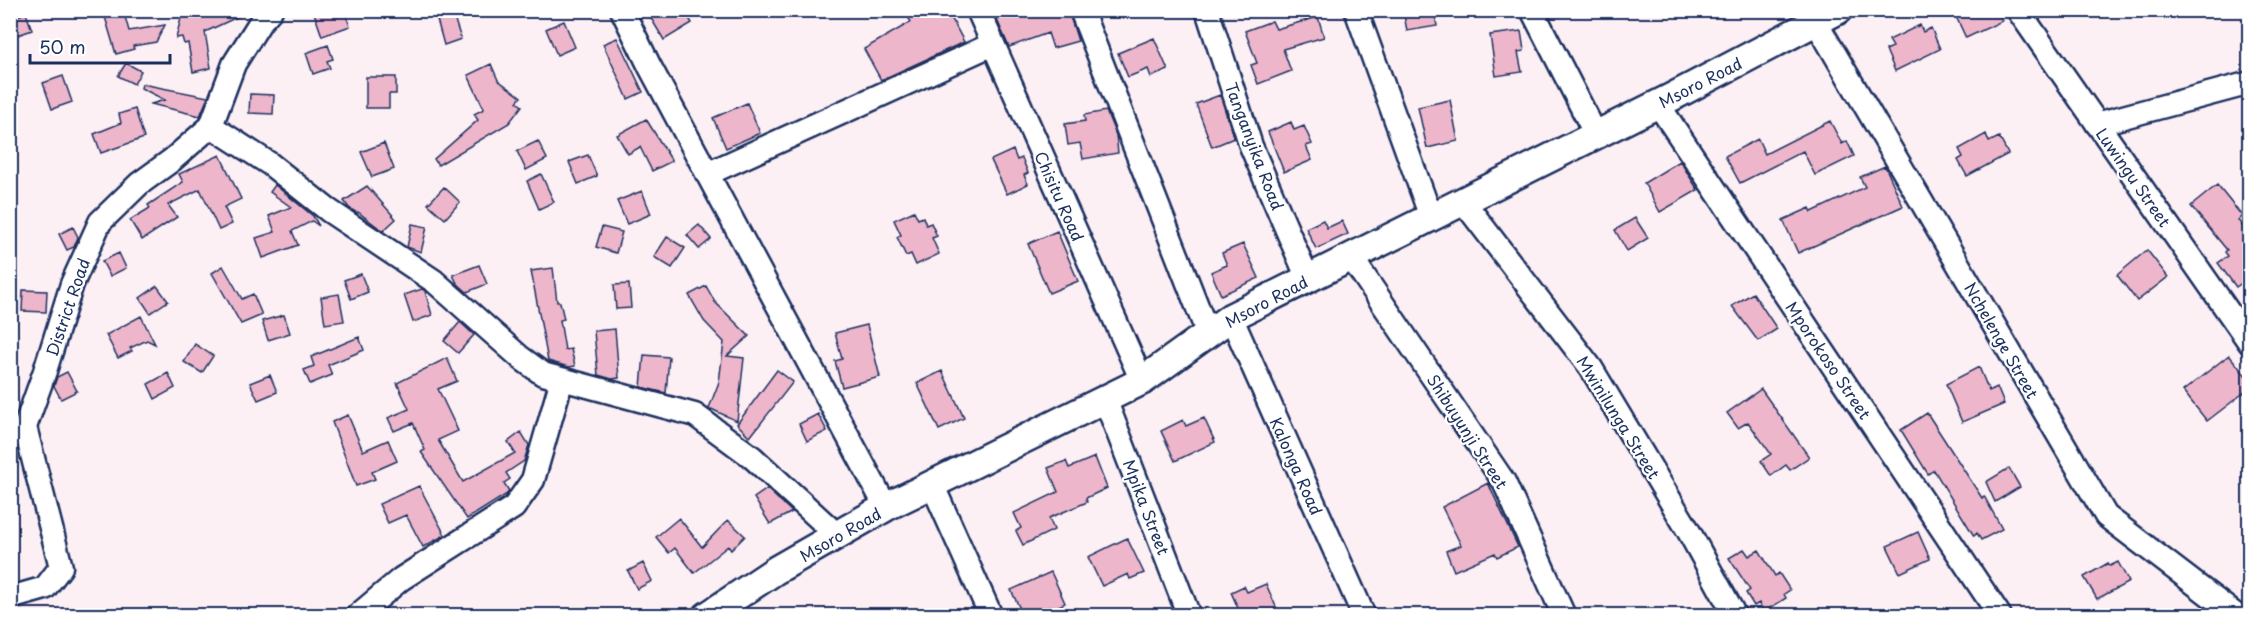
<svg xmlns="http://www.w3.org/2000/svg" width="2260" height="626" font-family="'Playpen Sans',sans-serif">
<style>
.building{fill:#eeb6cb;stroke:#1b2f5e;stroke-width:1.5}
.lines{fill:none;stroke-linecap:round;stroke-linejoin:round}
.minor-casing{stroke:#1b2f5e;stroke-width:27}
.tertiary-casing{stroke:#1b2f5e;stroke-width:32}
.minor{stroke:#fff;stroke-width:22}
.tertiary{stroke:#fff;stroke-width:27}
.labels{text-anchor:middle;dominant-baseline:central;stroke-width:4.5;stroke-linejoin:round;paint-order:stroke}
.street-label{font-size:16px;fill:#1b2f5e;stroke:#fff}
</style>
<rect width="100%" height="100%" fill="#fcf0f5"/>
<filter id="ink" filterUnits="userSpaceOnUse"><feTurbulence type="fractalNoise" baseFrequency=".0167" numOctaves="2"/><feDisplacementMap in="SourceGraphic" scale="12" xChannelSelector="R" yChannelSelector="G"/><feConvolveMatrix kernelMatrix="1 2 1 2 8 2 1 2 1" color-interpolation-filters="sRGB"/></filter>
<g filter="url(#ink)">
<path class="building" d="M103 10H123L129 31 165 25 156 42 133 46 134 49 116 54Z
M183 10H252L205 32 211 68 193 72 188 43 184 44 182 37 176 38Z
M313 10H344L350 26 322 36Z
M646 10H684L692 23 664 40Z
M920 10H947L964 42 881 80 864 49 911 22 908 17Z
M1001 10H1030L1032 15 1050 10H1068L1078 41 1053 48 1048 33 1009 47 994 13Z
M1403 10H1434L1437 26 1407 31Z
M1953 10H1997L2002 21 1966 38Z
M452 11 461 39 444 45 436 16Z
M26 13 32 30 18 35 12 18Z
M1318 17 1324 37 1283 49 1291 71 1258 84 1251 65 1257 63 1245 31 1272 21 1276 29Z
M564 21 575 47 557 55 546 29Z
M1920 25 1923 32 1931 28 1940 49 1895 71 1886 50 1893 47 1889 40Z
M1521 31 1524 51 1518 52 1522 72 1496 76 1490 35Z
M617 38 643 92 628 99 603 44Z
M1154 38 1168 70 1151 77 1148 69 1128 77 1118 53Z
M328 45 333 59 327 61 330 68 313 74 306 53Z
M126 63 141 71 134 84 118 76Z
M491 64 498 80 521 97 517 102 522 106 509 123 438 165 434 159 478 120 474 114 484 109 468 75Z
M63 76 72 102 52 109 43 83Z
M366 77H396V94H389V108H366Z
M142 84 208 97 200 116 151 104 165 100 141 88Z
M250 94 274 95 273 114 249 113Z
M1220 95 1234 138 1212 147 1196 104Z
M1450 100 1458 141 1427 148 1418 107Z
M747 103 760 133 726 148 713 118Z
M135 109 144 138 101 153 94 134 121 123 119 114Z
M1106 111 1116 135 1118 153 1083 159 1080 143 1068 145 1065 124 1085 121 1084 115Z
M646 119 672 161 652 171 640 147 628 154 617 135Z
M1830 121 1842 144 1847 141 1854 156 1815 175 1803 151 1740 183 1725 156 1758 139 1765 154Z
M1291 122 1294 130 1304 126 1312 144 1306 146 1312 160 1284 172 1268 132Z
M1986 134 1989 142 1999 137 2008 154 1967 176 1958 160 1963 157 1959 149Z
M538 141 547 159 526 170 517 151Z
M384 143 394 169 372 177 361 152Z
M1013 150 1017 160 1022 158 1028 173 1024 175 1028 184 1007 194 991 160Z
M220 155 241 199 224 207 232 224 219 230 200 189 168 205 177 217 142 240 130 220 150 208 148 205 183 182 179 174Z
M588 155 597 176 578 184 569 162Z
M1680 161 1698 190 1660 212 1644 183Z
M1885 166 1903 206 1798 253 1783 220 1810 208 1812 212 1865 187 1860 177Z
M541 174 554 202 539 209 527 181Z
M275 185 313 216 319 226 312 221 292 231 298 245 263 258 256 238 275 232 269 216 291 207 270 192Z
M2217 185 2242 216 2238 220 2250 236V277L2236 287 2218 263 2228 256 2225 252 2227 250 2191 206Z
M367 186 396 219 383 231 358 212 357 213 349 208 344 201Z
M444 187 460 202 445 219 428 204Z
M642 191 651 214 627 224 617 201Z
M914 211 918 219 923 217 926 225 931 223 937 236 932 238 939 254 916 265 911 254 906 256 897 237 901 235 894 220Z
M1635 218 1648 238 1627 251 1615 230Z
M1323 220 1327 228 1342 221 1348 234 1316 249 1306 228Z
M412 224 427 227 421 252 407 247Z
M699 225 711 239 699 249 687 235Z
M73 227 78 237 74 247 67 250 59 234Z
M602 227 622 232 616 253 596 247Z
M1057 231 1078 281 1049 293 1028 244Z
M667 237 685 248 672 268 654 257Z
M1243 244 1259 278 1221 295 1211 272 1227 265 1222 253Z
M2147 250 2168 277 2137 301 2117 275Z
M119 253 126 268 110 276 102 261Z
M479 265 487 284 467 292 457 283 453 275Z
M223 266 242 299 253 294 262 315 241 324 212 273Z
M553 268 557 302H560L564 319 560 320 565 350 571 349 575 366 569 367 548 361 531 271Z
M361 274 368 292 351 299 344 280Z
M629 284 631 308 616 309 614 285Z
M157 286 168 301 150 313 140 298Z
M706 286 715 302 749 336 727 356 744 358 737 421 709 408 719 382 724 342 704 321 689 295Z
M422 289 425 291 432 315 413 322 404 295Z
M23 290 47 291 46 312 22 311Z
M1753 293 1777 329 1758 341 1732 306Z
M339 294 344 321 325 324 321 297Z
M284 315 290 333 268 340 262 321Z
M141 316 155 344 147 340 130 348 132 351 118 358 106 335Z
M460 322 474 335 458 353 444 341Z
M867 325 880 377 842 387 835 361 842 359 835 333Z
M615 329 619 378 612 379 598 375 594 331Z
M359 337 364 350 328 365 332 375 310 384 304 370 314 366 311 357Z
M195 344 213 356 202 373 184 362Z
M644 355 669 357 666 393 641 387Z
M2229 355 2250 381V388L2207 421 2183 391Z
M447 358 457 381 438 389 458 431 438 440 463 482 515 453 508 442 521 432 529 445 524 461 506 473 510 479 504 483 509 491 507 494 467 519 421 452 425 450 413 423 394 431 388 418 409 409 397 383Z
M1979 367 1989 391 1997 387 2004 404 1962 422 1946 384Z
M777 370 793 382 750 437 737 424Z
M942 371 964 418 939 430 917 383Z
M67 372 77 391 61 399 54 386 57 377Z
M168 373 175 388 155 399 148 384Z
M270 375 277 392 258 400 250 383Z
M1761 389 1809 457 1790 470 1786 465 1771 476 1761 461 1771 454 1748 422 1738 428 1727 413Z
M1927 413 1982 498 1984 496 2002 529 1981 540 1977 533 1974 536 1934 470 1928 474 1901 430Z
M818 414 827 431 807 441 799 424Z
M348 415 363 451 388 440 397 461 372 472 375 479 356 486 332 422Z
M1204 418 1215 442 1175 461 1161 431 1183 420 1186 426Z
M1095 457 1107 488 1086 498 1087 502 1049 518 1054 530 1023 545 1016 531 1021 528 1014 513 1058 492 1048 468 1066 461 1069 468Z
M2009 468 2020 487 1995 502 1986 482Z
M1488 483 1518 547 1497 557 1495 553 1454 571 1446 551 1461 545 1442 507Z
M419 486 445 535 423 547 406 515 388 523 379 504Z
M767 489 792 512 770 524 754 498Z
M679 518 702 547 728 520 745 536 731 550 728 546 694 573 675 548 669 553 656 537Z
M1918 532 1930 559 1900 573 1887 546Z
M1127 538 1144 573 1130 579 1128 574 1102 586 1088 557Z
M1744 549 1749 556 1759 550 1775 576 1779 573 1790 590 1784 594 1786 598 1764 612 1759 603 1754 606 1746 593 1750 590 1729 558Z
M2118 562 2129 582 2097 599 2084 577 2108 563 2110 566Z
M643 563 652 581 637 589 628 571Z
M1051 572 1065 603 1051 610 1050 607 1032 615H1023L1011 590Z
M1266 584 1277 609 1269 612 1271 615H1241L1231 592 1244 586 1247 592Z"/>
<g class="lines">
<g class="minor-casing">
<path id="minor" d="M622 10 650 67 886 507
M978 10 1142 381
M1081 10 1208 334
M1207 10 1251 146 1308 279
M1356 10 1431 217
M1532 10 1596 135
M2018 10 2250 343
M1816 22 2106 516 2237 616
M1658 104 2000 616
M2097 124 2250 83
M211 126 270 164 328 210 434 281 521 358 543 374 695 415 752 457 837 535
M707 174 993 44
M1463 201 1591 368 1688 530 1735 616
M1351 257 1504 482 1564 616
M1231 317 1364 616
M1105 399 1189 616
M932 484 991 616
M10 598 45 588 61 567 25 427 45 371 72 284 100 222 139 184 172 160 211 126 234 64 261 21 271 10
M357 616 401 579 514 507 533 480 562 379"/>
</g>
<g class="tertiary-casing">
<path id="tertiary" d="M707 616 776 570 886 507 1142 381 1231 317 1672 97 1838 10"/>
</g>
<use href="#minor" class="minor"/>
<use href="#tertiary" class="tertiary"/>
</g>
</g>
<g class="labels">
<g class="street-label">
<text transform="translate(1700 82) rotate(-27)">Msoro Road</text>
<text transform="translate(1255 146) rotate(69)">Tanganyika Road</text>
<text transform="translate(2134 177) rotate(55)">Luwingu Street</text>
<text transform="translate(1060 196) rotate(66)">Chisitu Road</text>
<text transform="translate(1266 301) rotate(-28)">Msoro Road</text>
<text transform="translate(67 307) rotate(-71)">District Road</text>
<text transform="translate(2002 340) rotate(60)">Nchelenge Street</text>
<text transform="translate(1829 360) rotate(56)">Mporokoso Street</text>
<text transform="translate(1619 417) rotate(58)">Mwinilunga Street</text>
<text transform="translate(1468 431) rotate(57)">Shibuyunji Street</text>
<text transform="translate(1297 466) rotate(66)">Kalonga Road</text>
<text transform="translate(1147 507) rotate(69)">Mpika Street</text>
<text transform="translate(840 534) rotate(-30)">Msoro Road</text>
</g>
</g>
<rect width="2260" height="626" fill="none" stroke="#fff" stroke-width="36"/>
<rect x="18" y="18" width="2224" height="590" fill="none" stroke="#1b2f5e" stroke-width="2" filter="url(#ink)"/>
<path d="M30 54v9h140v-9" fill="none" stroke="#1b2f5e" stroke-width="3"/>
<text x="39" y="54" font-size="18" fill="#1b2f5e" stroke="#ffffff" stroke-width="4.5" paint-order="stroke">50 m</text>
</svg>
